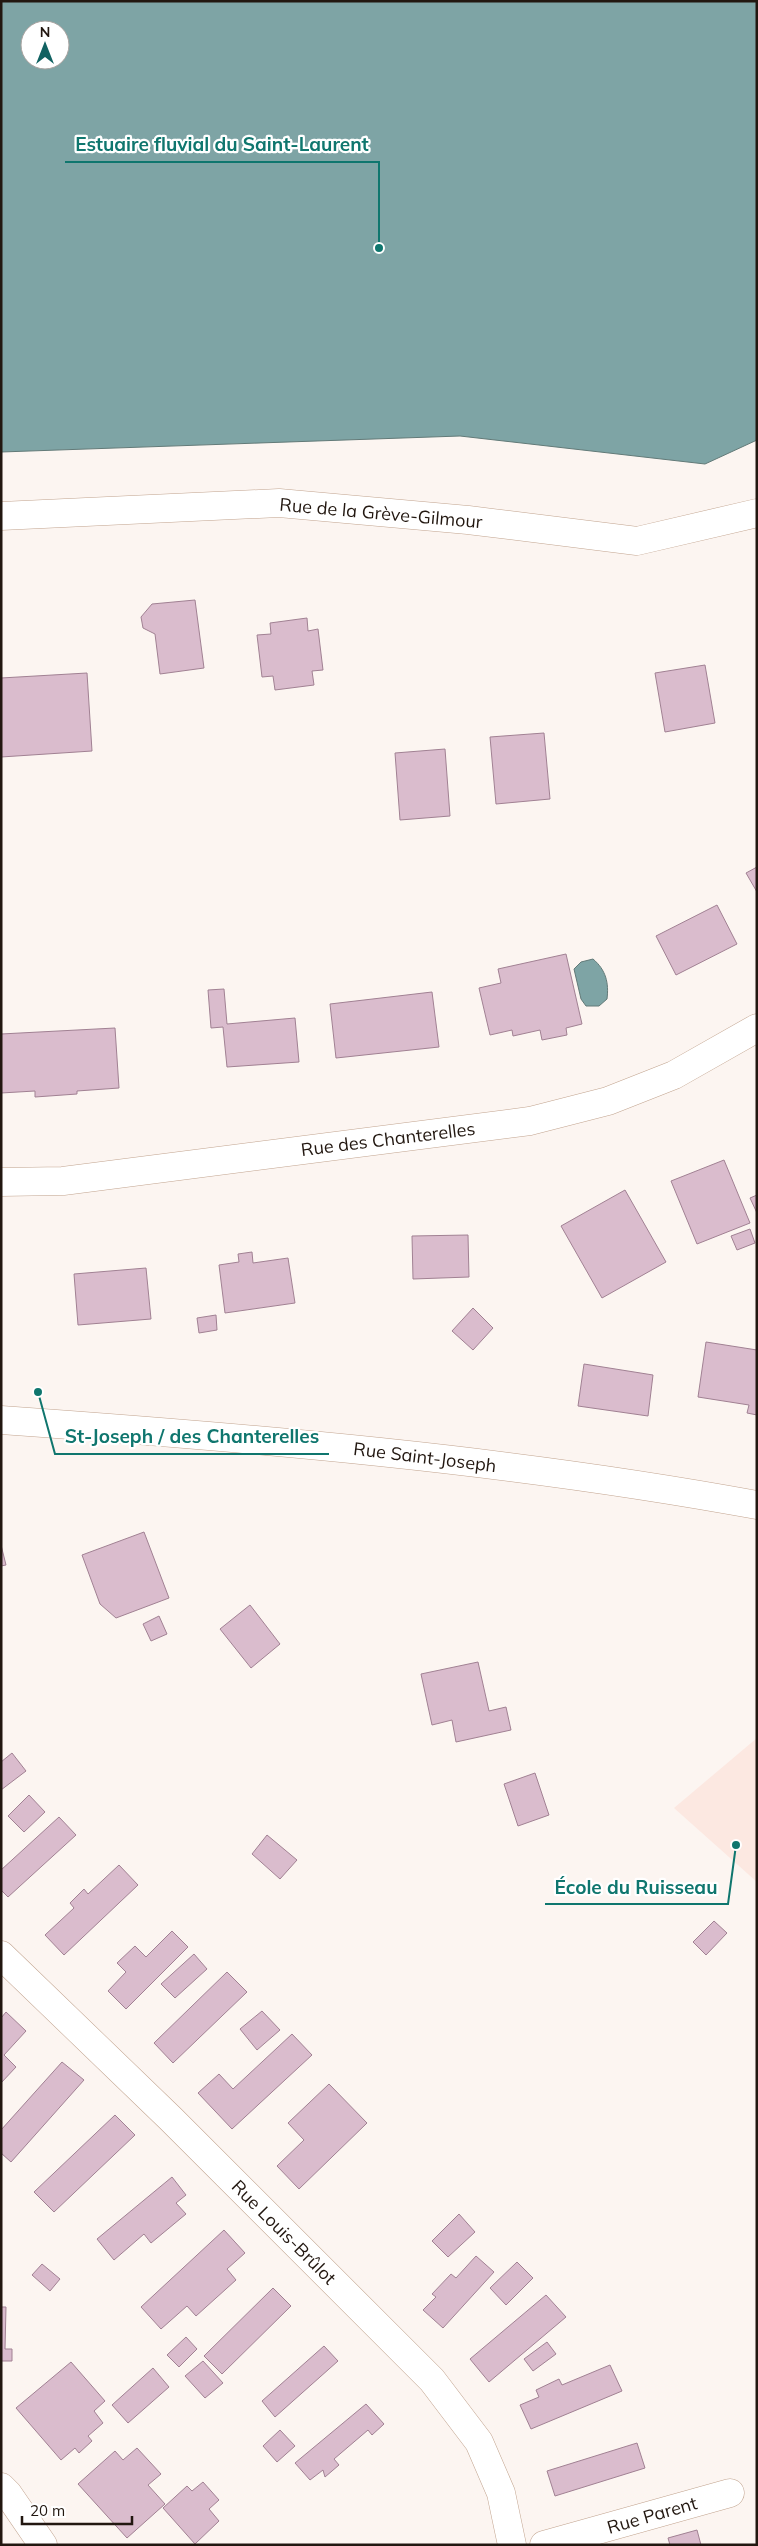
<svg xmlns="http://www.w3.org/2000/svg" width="758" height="2546" font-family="Mulish,sans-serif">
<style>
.education{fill:#fce8e1}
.water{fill:#7ea4a5;stroke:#627a78;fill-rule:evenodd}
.building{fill:#dabccd;stroke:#a18193}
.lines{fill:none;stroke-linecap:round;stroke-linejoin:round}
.minor-casing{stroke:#c2a48f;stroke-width:29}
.minor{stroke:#fff;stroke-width:28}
.labels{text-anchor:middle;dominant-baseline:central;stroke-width:4.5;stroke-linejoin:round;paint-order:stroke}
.street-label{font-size:18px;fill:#221710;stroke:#fff}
.leader{fill:none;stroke:#0f766e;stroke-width:2}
.callout-dot{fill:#0f766e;stroke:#fff;stroke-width:2}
.callout-label{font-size:19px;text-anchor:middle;font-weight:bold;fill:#0f766e;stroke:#fff;stroke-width:4.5;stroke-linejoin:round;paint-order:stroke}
</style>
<rect width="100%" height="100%" fill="#fcf5f1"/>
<path class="education" d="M757 1738V1882L674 1808Z"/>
<path class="water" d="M1 1H757V440L705 464 460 436 1 452ZM30 30H60V60H30Z
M593 959C606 970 609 983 607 999L599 1006H586L581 999 574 969 581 962Z"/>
<path class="building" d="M195 600 204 668 160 674 155 634 143 628 141 617 152 604Z
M307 618 308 631 318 629 323 670 312 671 314 685 275 690 273 676 262 677 257 635 271 634 270 623Z
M705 665 715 723 665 732 655 673Z
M87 673 92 751 1 757V678Z
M544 733 550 799 496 804 490 737Z
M445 749 450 816 400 820 395 753Z
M757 867V892L746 873Z
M717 905 737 944 676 975 656 936Z
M566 954 582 1024 566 1028 567 1035 542 1040 540 1030 513 1036 512 1030 490 1035 479 988 501 983 498 969Z
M224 989 227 1024 295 1018 299 1062 227 1067 223 1027 211 1028 208 990Z
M432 992 439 1047 336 1058 330 1004Z
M115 1028 119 1088 77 1091V1094L35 1097V1091L1 1093V1034Z
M724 1160 750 1223 697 1244 671 1181Z
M625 1190 666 1262 602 1298 561 1226Z
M757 1195V1213L750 1198Z
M750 1229 755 1243 737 1250 731 1236Z
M468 1235 469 1277 413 1279 412 1236Z
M252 1252 253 1263 288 1258 295 1303 225 1313 219 1265 239 1262 238 1254Z
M146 1268 151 1319 78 1325 74 1274Z
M473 1308 493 1328 473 1350 452 1331Z
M216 1315 217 1330 199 1333 197 1318Z
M706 1342 757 1350V1415L747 1413 749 1405 698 1397Z
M584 1364 653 1375 648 1416 578 1406Z
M144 1532 169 1598 116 1618 100 1604 82 1555Z
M1 1545 6 1565 1 1566Z
M250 1605 280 1644 251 1668 220 1629Z
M159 1616 167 1634 151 1641 143 1624Z
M478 1662 489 1711 506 1707 511 1730 456 1742 452 1720 432 1725 421 1674Z
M12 1753 26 1771 1 1790V1762Z
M535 1773 549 1815 518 1826 504 1784Z
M29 1795 45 1812 24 1832 8 1816Z
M59 1817 76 1835 8 1897 1 1890V1870Z
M267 1835 297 1860 280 1879 252 1854Z
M119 1865 138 1885 64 1955 45 1935 74 1908 70 1903 84 1889 88 1894Z
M714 1921 727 1933 706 1955 693 1942Z
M172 1931 188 1947 126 2009 108 1991 126 1972 117 1963 135 1946 146 1957Z
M194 1954 207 1969 175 1998 161 1984Z
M227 1972 247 1992 173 2063 154 2043Z
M262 2011 280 2030 257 2050 240 2029Z
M6 2012 26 2031 4 2055 16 2067 1 2083V2018Z
M292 2034 312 2055 232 2129 198 2093 219 2074 233 2089Z
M62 2062 84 2080 11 2162 1 2153V2130Z
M329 2084 367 2123 299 2189 277 2166 304 2140 288 2123Z
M115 2115 135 2135 54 2212 34 2192Z
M172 2177 186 2195 176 2203 186 2214 151 2243 144 2234 114 2260 97 2239Z
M459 2214 475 2232 448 2257 432 2241Z
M224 2230 245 2253 227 2269 236 2280 196 2316 187 2306 161 2329 141 2307Z
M476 2256 494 2272 443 2328 423 2310 436 2297 432 2294 451 2274 456 2278Z
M517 2262 533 2278 506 2305 490 2288Z
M42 2264 60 2279 50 2291 32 2275Z
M273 2288 291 2306 222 2374 204 2356Z
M546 2295 566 2317 489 2382 470 2359Z
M1 2307H6L5 2349H12V2361H1Z
M186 2337 197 2349 179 2367 167 2355Z
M547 2342 556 2354 533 2371 524 2359Z
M324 2346 338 2361 275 2417 262 2401Z
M203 2361 223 2383 205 2398 185 2376Z
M71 2362 105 2401 94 2411 103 2423 88 2436 92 2441 79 2453 75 2448 61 2460 16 2408Z
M610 2365 622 2391 531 2429 520 2405 539 2397 536 2390 559 2379 562 2385Z
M153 2368 169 2387 128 2423 112 2405Z
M366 2404 384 2424 372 2435 368 2430 334 2459 339 2465 325 2477 323 2470 310 2480 295 2463Z
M280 2430 295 2446 277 2462 263 2446Z
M637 2443 645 2468 555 2496 547 2471Z
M137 2448 161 2474 148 2485 165 2504 127 2538 78 2484 115 2451 123 2460Z
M203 2482 219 2500 209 2509 219 2521 195 2544 163 2508 187 2486 192 2491Z
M697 2530 701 2545H670L668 2538Z"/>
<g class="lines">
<g class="minor-casing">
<path id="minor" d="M1 516 279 503 468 520 637 541 757 513
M1 1182 63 1181 530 1121 608 1101 674 1075 757 1028
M1 1420C254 1438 507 1459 757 1505
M1 1955 171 2119 432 2380 479 2442 501 2493 512 2545
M1 2487 8 2494 43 2545
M544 2545 730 2493"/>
</g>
<use href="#minor" class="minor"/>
</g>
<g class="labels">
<g class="street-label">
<text transform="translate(381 513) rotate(5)">Rue de la Grève-Gilmour</text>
<text transform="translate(388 1139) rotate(-7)">Rue des Chanterelles</text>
<text transform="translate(425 1457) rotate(7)">Rue Saint-Joseph</text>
<text transform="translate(284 2232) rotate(45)">Rue Louis-Brûlot</text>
<text transform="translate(652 2515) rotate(-16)">Rue Parent</text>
</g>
</g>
<path class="leader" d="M379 248L379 162H65M38 1392L55 1454H329M736 1845L728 1904H545"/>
<g class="callout-dot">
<circle cx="379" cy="248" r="5"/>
<circle cx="38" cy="1392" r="5"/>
<circle cx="736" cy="1845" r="5"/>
</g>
<g class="callout-label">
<text x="222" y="151">Estuaire fluvial du Saint-Laurent</text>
<text x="192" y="1443">St-Joseph / des Chanterelles</text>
<text x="636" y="1894">École du Ruisseau</text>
</g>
<rect width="758" height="2546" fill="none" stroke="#221710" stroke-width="5"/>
<g transform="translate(45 45)"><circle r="24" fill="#ffffff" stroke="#a7a29f"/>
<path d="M0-4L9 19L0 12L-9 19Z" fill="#116262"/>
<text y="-8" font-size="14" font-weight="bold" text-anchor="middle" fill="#221710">N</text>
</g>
<path d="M22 2516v8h110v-8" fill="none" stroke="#221710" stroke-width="2.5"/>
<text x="30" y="2516" font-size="15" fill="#221710" stroke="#ffffff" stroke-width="4" paint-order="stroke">20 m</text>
</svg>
